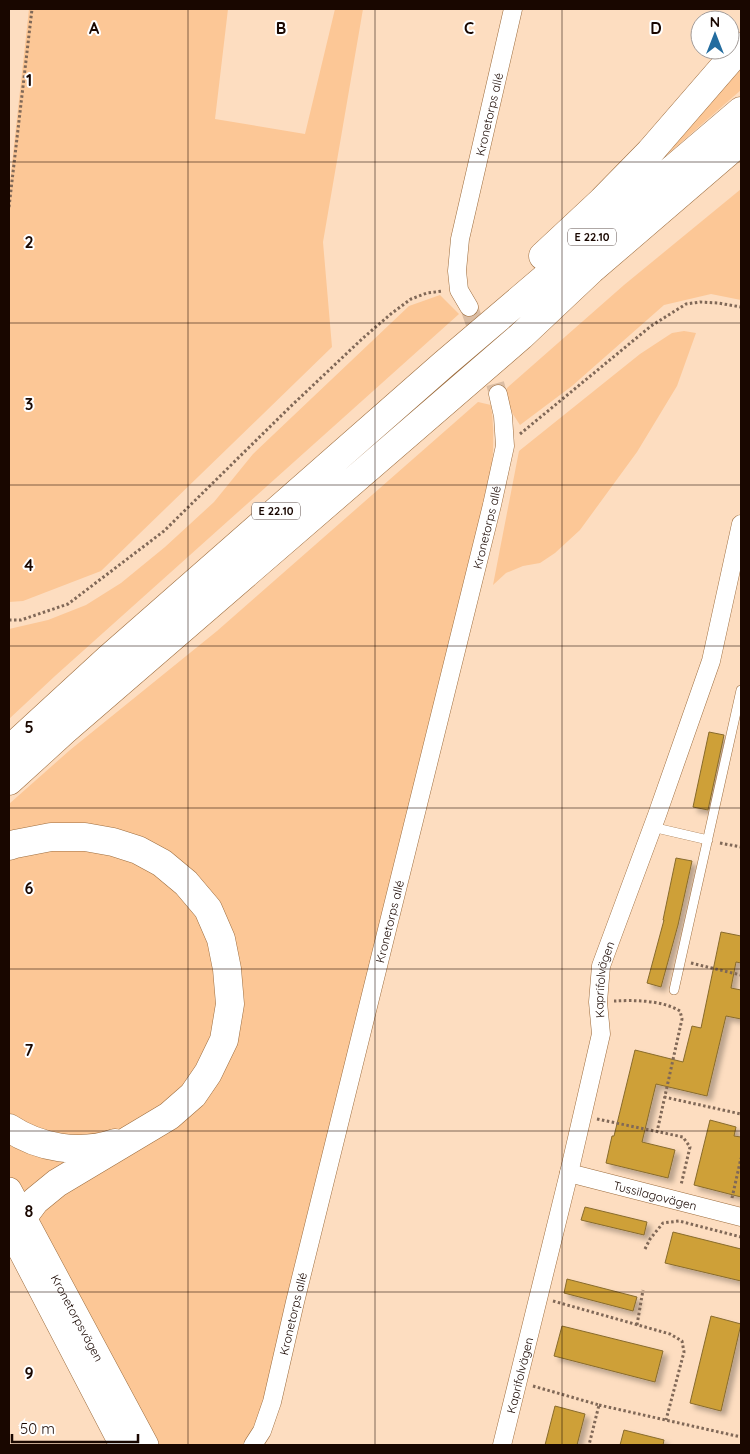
<svg xmlns="http://www.w3.org/2000/svg" width="750" height="1454" font-family="Quicksand,sans-serif">
<style>
.green{fill:#fcc796}
.building{fill:#cea037;stroke:#886b2d;filter:url(#shadow)}
.lines{fill:none;stroke-linecap:round;stroke-linejoin:round}
.minor-tunnel{stroke:#dbbda3;stroke-width:18;stroke-dasharray:18 9;stroke-linecap:butt}
.service-casing{stroke:#9d6d3e;stroke-width:10}
.minor-casing{stroke:#9d6d3e;stroke-width:19}
.secondary-casing{stroke:#9d6d3e;stroke-width:26}
.motorway-casing{stroke:#9d6d3e;stroke-width:29}
.path{stroke:#806857;stroke-width:3;stroke-dasharray:2.5 2.5;stroke-linecap:butt}
.service{stroke:#fff;stroke-width:9}
.minor{stroke:#fff;stroke-width:18}
.secondary{stroke:#fff;stroke-width:25}
.motorway{stroke:#fff;stroke-width:28}
.grid{fill:none;stroke:#190700;stroke-width:1;stroke-opacity:0.55}
.labels{text-anchor:middle;dominant-baseline:central;stroke-width:4;stroke-linejoin:round;paint-order:stroke}
.shield{fill:#fff;stroke:#5e514c;stroke-width:1}
.shield-label{font-size:11px;font-weight:bold;fill:#190700}
.street-label{font-size:12px;fill:#190700;stroke:#fff}
.grid-label{font-size:16px;text-anchor:middle;font-weight:bold;fill:#190700;stroke:#fff;stroke-width:4;stroke-linejoin:round;paint-order:stroke}
</style>
<defs>
<filter id="shadow"><feDropShadow dx="4.5" dy="4.5" stdDeviation="2.5" flood-color="#0004"/></filter>
</defs>
<rect width="100%" height="100%" fill="#fdddc0"/>
<path class="green" d="M29 9H228L215 119 305 134 335 9H363L323 242 332 347 101 571 23 601 9 602V191Z
M741 63V90L654 166Z
M741 189V300L711 294 664 305 572 386 520 425 507 405V388L624 285Z
M440 295 459 314 55 676 9 719V629L48 620 86 605 121 583 165 547 214 502 253 454 409 306Z
M684 331 696 333 677 386 637 452 580 530 555 553 540 563 523 566 506 573 493 585 519 451 640 354 672 333Z
M478 402 491 405C494 428 494 450 491 473L267 1388C261 1409 255 1428 242 1445H155L36 1226 39 1209 166 1129 239 1004 173 859 9 838V804L70 750 217 631Z
M111 848 178 886 214 945 219 1020 186 1088 143 1122 102 1137H54L9 1116V856L30 849Z
M9 1137 84 1156 21 1201 9 1175Z"/>
<path class="building" d="M709 732 724 735 708 810 693 807Z
M676 858 692 861 678 925 661 987 647 983 664 920H663Z
M721 932 741 936V963L736 962 731 988 741 990V1019L726 1016 707 1096 656 1084 642 1142 675 1150 668 1178 606 1163 612 1136H614L635 1050 683 1062 692 1026 701 1028Z
M710 1120 736 1127 734 1136 741 1137V1197L694 1185Z
M585 1207 647 1222 644 1235 581 1220Z
M673 1232 741 1249V1281L665 1263Z
M567 1279 637 1297 633 1311 564 1293Z
M711 1316 741 1324 721 1411 690 1403Z
M562 1326 663 1351 655 1382 554 1356Z
M555 1406 585 1414 577 1445H545Z
M624 1430 664 1440 663 1445H620Z"/>
<g class="lines">
<path class="minor-tunnel" d="M469 307 493 376 498 394"/>
<g class="service-casing">
<path id="service" d="M652 827 708 840
M674 990 741 690"/>
</g>
<g class="minor-casing">
<g id="minor">
<path id="s1" d="M469 307 459 290 457 271 460 239 513 9"/>
<path id="s2" d="M569 1173 741 1217"/>
<path id="s3" d="M253 1445 262 1431 272 1402 295 1302 492 505 505 446 503 416 498 394"/>
<path id="s4" d="M502 1445 569 1173 601 1034 598 1002 601 966 657 815 711 661 741 524"/>
</g>
</g>
<g class="secondary-casing">
<g id="secondary">
<path id="s5" d="M9 1190 146 1445"/>
<path d="M9 1228 122 1445"/>
</g>
</g>
<g class="motorway-casing">
<path id="motorway" d="M543 256 602 201 650 152 741 47
M9 750 108 659 444 364 741 111
M9 781 65 730 521 336 591 270 741 141
M9 846 15 844 51 837H85L113 842 138 850 162 863 186 883 208 909 221 939 227 969 230 1004 224 1040 208 1073 193 1095 169 1116 57 1183 35 1201 23 1217 17 1245
M9 1128C39 1148 80 1155 115 1143"/>
</g>
<path class="path" d="M9 207 32 9
M520 434 651 326 686 304 700 302 718 303 741 307
M9 620H21L68 604 164 531 289 408 363 338 392 313 411 299 427 293 443 291
M720 843 741 847
M691 963 741 975
M614 1001C634 1000 662 1000 680 1011L682 1019 657 1132
M664 1097 741 1114
M597 1119 683 1137 690 1147 681 1185
M732 1198 741 1158
M645 1249 650 1239 663 1223 679 1221 741 1237
M553 1301 670 1334 682 1341 684 1352 666 1420
M637 1325 643 1290
M533 1386 599 1405 589 1445
M599 1405 741 1437"/>
<use href="#service" class="service"/>
<use href="#minor" class="minor"/>
<use href="#secondary" class="secondary"/>
<use href="#motorway" class="motorway"/>
</g>
<path class="grid" d="M188 9V1445M375 9V1445M562 9V1445M9 162H741M9 323H741M9 485H741M9 646H741M9 808H741M9 969H741M9 1131H741M9 1292H741"/>
<g class="labels">
<g class="shield">
<rect x="568" y="228.5" width="48" height="17" rx="4"/>
<rect x="252" y="502.5" width="48" height="17" rx="4"/>
</g>
<g class="shield-label">
<text x="592" y="237">E 22.10</text>
<text x="276" y="511">E 22.10</text>
</g>
<g class="street-label">
<text stroke="none"><textPath href="#s1" startOffset="199">Kronetorps allé</textPath></text>
<text stroke="none"><textPath href="#s3" startOffset="948">Kronetorps allé</textPath></text>
<text stroke="none"><textPath href="#s3" startOffset="542">Kronetorps allé</textPath></text>
<text stroke="none"><textPath href="#s4" startOffset="478">Kaprifolvägen</textPath></text>
<text stroke="none"><textPath href="#s2" startOffset="89">Tussilagovägen</textPath></text>
<text stroke="none"><textPath href="#s3" startOffset="138">Kronetorps allé</textPath></text>
<text stroke="none"><textPath href="#s5" startOffset="145">Kronetorpsvägen</textPath></text>
<text stroke="none"><textPath href="#s4" startOffset="72">Kaprifolvägen</textPath></text>
</g>
</g>
<g class="grid-label">
<text x="94" y="34">A</text>
<text x="281" y="34">B</text>
<text x="469" y="34">C</text>
<text x="656" y="34">D</text>
<text x="29" y="86">1</text>
<text x="29" y="248">2</text>
<text x="29" y="410">3</text>
<text x="29" y="571">4</text>
<text x="29" y="733">5</text>
<text x="29" y="894">6</text>
<text x="29" y="1056">7</text>
<text x="29" y="1217">8</text>
<text x="29" y="1379">9</text>
</g>
<rect width="750" height="1454" fill="none" stroke="#190700" stroke-width="20"/>
<g transform="translate(715 35)"><circle r="24" fill="#ffffff" stroke="#a39c99"/>
<path d="M0-4L9 19L0 12L-9 19Z" fill="#236c9f"/>
<text y="-8" font-size="14" font-weight="bold" text-anchor="middle" fill="#190700">N</text>
</g>
<path d="M12 1434v8h126v-8" fill="none" stroke="#190700" stroke-width="2.5"/>
<text x="20" y="1434" font-size="15" fill="#190700" stroke="#ffffff" stroke-width="4" paint-order="stroke">50 m</text>
</svg>
